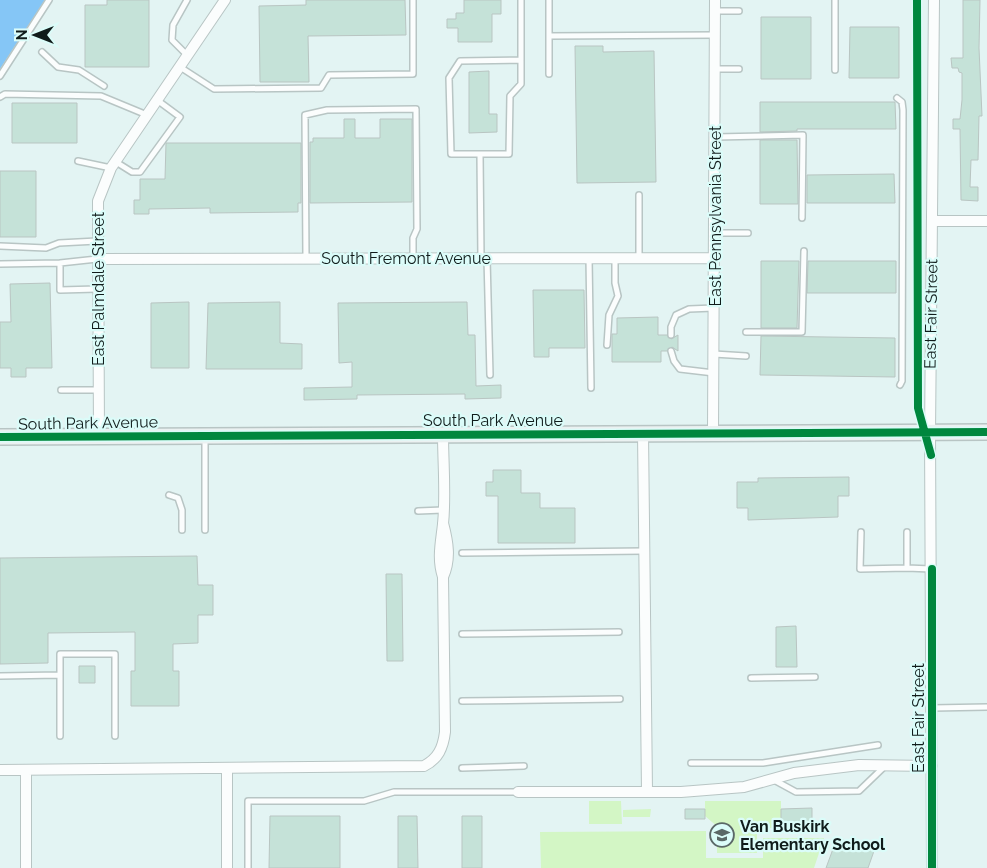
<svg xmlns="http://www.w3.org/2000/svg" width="987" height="868" font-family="Raleway,sans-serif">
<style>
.green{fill:#d3f6c5}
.water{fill:#85c6f6}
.building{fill:#c5e2d8;stroke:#b9c5c2}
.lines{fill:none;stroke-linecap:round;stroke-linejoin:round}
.service-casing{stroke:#b8c5c4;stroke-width:8}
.minor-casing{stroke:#b8c5c4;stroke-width:12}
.secondary-casing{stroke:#b8c5c4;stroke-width:18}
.service{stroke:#fbfdfd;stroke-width:5}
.minor{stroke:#fbfdfd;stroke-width:10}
.secondary{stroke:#ebf1f1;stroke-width:15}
.cycleway-casing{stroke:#dbfcf9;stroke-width:11}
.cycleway{stroke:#00873e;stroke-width:8}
.labels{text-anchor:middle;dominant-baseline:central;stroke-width:4.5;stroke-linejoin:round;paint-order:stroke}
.street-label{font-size:16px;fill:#101c1b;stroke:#dbfcf9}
.poi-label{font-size:16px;font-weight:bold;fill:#101c1b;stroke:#dbfcf9;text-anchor:start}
</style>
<rect width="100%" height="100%" fill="#e3f4f3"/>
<path class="green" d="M589 801H621L622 824H589Z
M705 801H781V828H757V853H717V828H719L705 816Z
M651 809 650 817H623V810Z
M706 831V858H763V838H824L814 868H541L540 832Z"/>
<path class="water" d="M0 0H45L0 69Z"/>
<path class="building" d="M107 0H149V67H85V5H107Z
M306 0H405L406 35 308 36 309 82H260L259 6 306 5Z
M464 0H501V14H492V42H458V28H447V19H456V13H464Z
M963 0H980L979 48 982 116H979L978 160H971L970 187H978V201L961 200 960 129H953V119H960L962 100V73L959 72 958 68H952L951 58H963Z
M761 17H811V79H761Z
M850 27H899V78H849Z
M575 46H603V52L654 51 656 182 577 183Z
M489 71V114H497V132L469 133V72Z
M760 102H895L896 129H797V131L760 132Z
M12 103H77V143H12Z
M344 119H355V138H380V119H412V202L310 203V142H313V138H344Z
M760 140H797L798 204H760Z
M166 143H301V203H298V212L210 213V208L149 209V214H134V200H140V179H165Z
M0 171H36V237H0Z
M894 174 895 203H807V175Z
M761 261H799L797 328H761Z
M808 261H896V293H807Z
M50 283 52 368H26V377H11V368H0V322H11L10 284Z
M533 290H584L585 348H549V357H534Z
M189 302V368H151V303Z
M280 302V343L302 344V369H206L208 303Z
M467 302 468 335H475L476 386 501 385V398L465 399V394L357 395V399L304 400V388L352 387V362L339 363 338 303Z
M658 317V335H667L671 339 678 335V351L672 347 667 351H661V362H612V334H617V318Z
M761 336 895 338V377L760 375Z
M493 470H521V493H540V508H575V543H498V496H486V482H493Z
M849 477V496H838V517L748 520V508H737V482H758V478Z
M197 556 198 585H213V615H198V643L173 644V671H179V706H131V671H135V632L48 633V663L0 664V558Z
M386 574H402L403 661H387Z
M796 626 797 667H776V627Z
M79 666H95V683H79Z
M812 808V832H781V809Z
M685 809H705V819H685Z
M270 816H340V868H269Z
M398 816H417L418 868H398Z
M462 816H482V868H462Z
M837 838 874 851 868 868H826Z"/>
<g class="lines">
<g class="service-casing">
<path id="service" d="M187 0 173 25 172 40 187 55
M549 0V36L715 35
M835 0V70
M715 11H739
M549 36V74
M42 52 58 67 79 70 104 86
M521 60 460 61 449 78 451 154H509L510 96 521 84V0
M180 67 214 89 321 88 329 75 413 74V0
M715 69H739
M0 76 49 0
M0 97 5 94 101 96 147 115
M897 98 902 102 903 110 902 381 900 385
M715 137 803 135 802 218
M480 154 481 258
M78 161 111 168
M116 162 132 172H140L180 117 157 100
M639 195V258
M715 233H748
M0 246 46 248 59 243 97 241
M306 258 305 115 327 110 416 109 417 229 413 238V258
M487 258 490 375
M589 258 591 388
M60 263 97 259
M0 264 60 263V290L97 289
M746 332H802L804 251
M671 335V327L676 315 689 309 714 308
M607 345 609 315 618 296 615 283V258
M671 351 674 361 680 369 714 373
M714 354 746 356
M61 390H98
M169 495 178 498 182 510V530
M418 511 443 510
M205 530V438
M861 532 860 569 907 568V532
M462 553 644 551
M907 568 931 569
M462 634 619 632
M0 676 60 675
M751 678 815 677
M462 701 620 699
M932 708 987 707
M60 736V654H115V736
M691 763H763L878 745
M462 768 524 766
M774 780 796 792 859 791 885 766
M248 868V801H364L394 792H518"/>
</g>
<g class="minor-casing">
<path id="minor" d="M932 221H987
M97 259 715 258
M643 433 647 792
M713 433 715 0
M443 434C443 463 446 495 443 524 441 543 437 558 443 577 451 559 448 542 443 523
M99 436 98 201 111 168 225 0
M227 768V868
M0 770 424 766C438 759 443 748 445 732L443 577
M26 770V868
M518 792H681L744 787 794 773 859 765 932 766
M932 868 930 433 934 0"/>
</g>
<g class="secondary-casing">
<path id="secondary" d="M0 437 987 432"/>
</g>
<use href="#service" class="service"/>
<use href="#minor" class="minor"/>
<use href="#secondary" class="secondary"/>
<g class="cycleway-casing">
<path id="cycleway" d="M917 0 918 408 931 455
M0 437 987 432
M932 569V868"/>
</g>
<use href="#cycleway" class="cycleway"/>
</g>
<defs>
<g id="school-ring" transform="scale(1.25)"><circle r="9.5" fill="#dbfcf9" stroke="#5a6867" stroke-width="1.5"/><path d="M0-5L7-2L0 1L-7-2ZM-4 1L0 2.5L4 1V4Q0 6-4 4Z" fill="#5a6867"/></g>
</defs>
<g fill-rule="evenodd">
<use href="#school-ring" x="722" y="835"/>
</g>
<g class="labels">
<g class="street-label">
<text transform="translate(715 216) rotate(-90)">East Pennsylvania Street</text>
<text x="406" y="258">South Fremont Avenue</text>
<text transform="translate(98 289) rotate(-90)">East Palmdale Street</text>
<text transform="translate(931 314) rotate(-89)">East Fair Street</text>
<text x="493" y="420">South Park Avenue</text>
<text transform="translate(88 423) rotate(-1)">South Park Avenue</text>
<text transform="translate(918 718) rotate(-90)">East Fair Street</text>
</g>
<g class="poi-label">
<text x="740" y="826">Van Buskirk<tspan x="740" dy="18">Elementary School</tspan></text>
</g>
</g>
<g transform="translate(35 35) rotate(270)" stroke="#dbfcf9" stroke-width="4" paint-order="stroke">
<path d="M0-4L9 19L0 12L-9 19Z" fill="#101c1b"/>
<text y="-8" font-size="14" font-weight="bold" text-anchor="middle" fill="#101c1b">N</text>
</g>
</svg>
